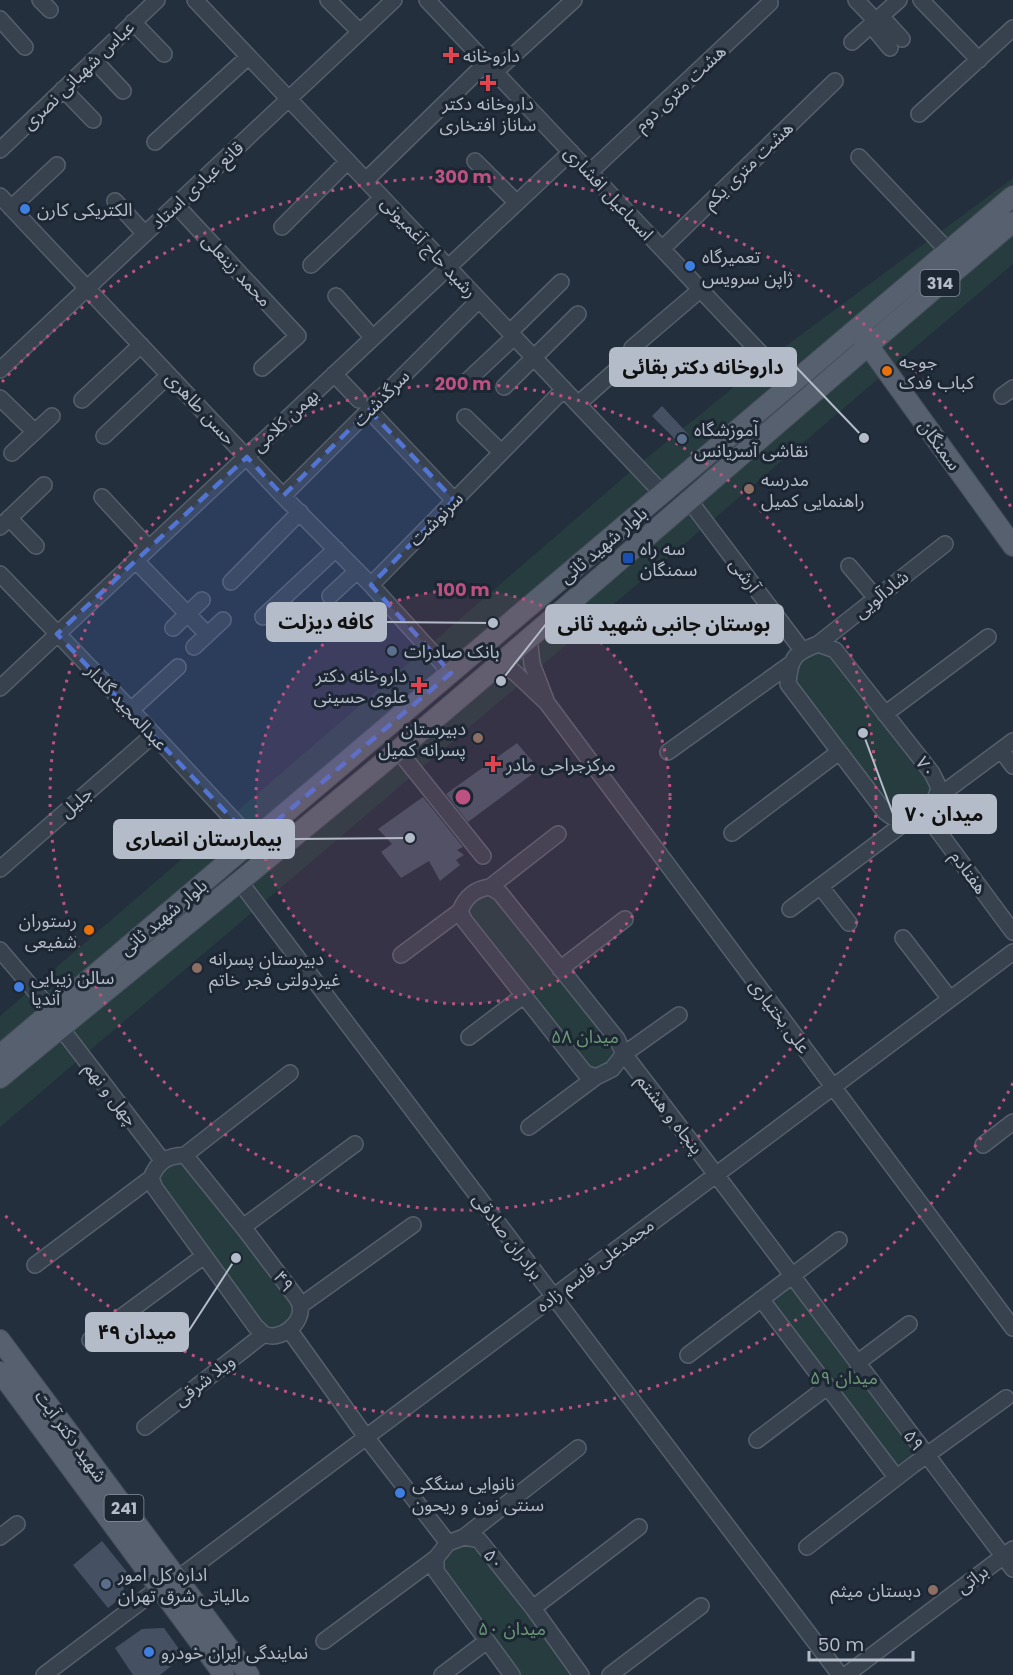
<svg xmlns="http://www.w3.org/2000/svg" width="1013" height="1675" font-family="Poppins,'Noto Sans Arabic',sans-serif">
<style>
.green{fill:#263c3f}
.building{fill:#455162}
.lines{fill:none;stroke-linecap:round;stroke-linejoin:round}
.minor-casing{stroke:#565f6c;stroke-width:18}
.major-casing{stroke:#414a57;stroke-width:22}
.minor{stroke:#38414e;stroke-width:15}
.major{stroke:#56606e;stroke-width:20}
.marked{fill:#5274d3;fill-opacity:0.2;stroke:#5274d3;stroke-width:4.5;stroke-dasharray:12 8;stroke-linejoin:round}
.ring{fill:none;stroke:#bd5182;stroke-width:3;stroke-dasharray:3 6}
.health-dot{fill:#e0444e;stroke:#1d2633;stroke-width:2}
.shop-dot{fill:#3f7fe0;stroke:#1d2633;stroke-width:2}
.food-dot{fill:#e8710a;stroke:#1d2633;stroke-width:2}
.service-dot{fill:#5c6f8a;stroke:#1d2633;stroke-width:2}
.education-dot{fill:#8d6e63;stroke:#1d2633;stroke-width:2}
.transit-dot{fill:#1a4fb4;stroke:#1d2633;stroke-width:2}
.labels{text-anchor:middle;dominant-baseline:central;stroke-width:6;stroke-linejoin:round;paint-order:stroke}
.shield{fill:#1d2633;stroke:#878f9c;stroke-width:1.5}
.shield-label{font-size:16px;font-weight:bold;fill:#b4bcc9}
.poi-label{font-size:18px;fill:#b4bcc9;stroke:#1d2633;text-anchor:start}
.street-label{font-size:18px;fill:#b4bcc9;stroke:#1d2633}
.park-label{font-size:18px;fill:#6b9a76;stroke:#1d2633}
.centre{fill:#bd5182;stroke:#1d2633;stroke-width:3}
.ring-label{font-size:18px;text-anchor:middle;font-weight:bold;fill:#bd5182;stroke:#1d2633;stroke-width:6;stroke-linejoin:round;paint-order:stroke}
.leader{fill:none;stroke:#b4bcc9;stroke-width:2}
.callout-dot{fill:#b4bcc9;stroke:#1d2633;stroke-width:2}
.callout{fill:#b4bcc9;stroke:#b4bcc9;stroke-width:2}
.callout-label{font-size:20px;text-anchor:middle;font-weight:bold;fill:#111}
</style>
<rect width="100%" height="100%" fill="#242f3e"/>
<path class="green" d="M1013 178V196L0 1055V1016L637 466 767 360Z
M1013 222V264L0 1127V1088L61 1028Z
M802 650H835L932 773 935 799 897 820 788 684Z
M490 887 624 1054 596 1077 464 920V901Z
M185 1155 296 1298 299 1319 264 1334 155 1188V1169Z
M791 1276 926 1455 896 1477 761 1299Z
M479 1540 581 1675H512L436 1571 448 1543Z"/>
<path class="building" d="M662 406 689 435 680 444 652 416Z
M517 743 539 769 468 822 446 794Z
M423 797 463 847 457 850 464 855 456 860 460 865 440 881 429 861 401 878 381 852 392 844 378 829Z
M102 1541 127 1572 122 1597 108 1608 73 1565Z
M164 1628 184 1656 160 1675H133L115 1648 142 1629Z"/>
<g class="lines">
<g class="minor-casing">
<path id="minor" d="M40 0 50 10
M195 0 663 494
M328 0 360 32
M427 0 767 360 793 383
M856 0 876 21
M921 0 979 60
M881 16 902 39
M0 19 25 47
M133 22 164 54
M871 25 890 48
M852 42 899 0
M94 60 123 91
M495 72 574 0
M63 89 93 120
M919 114 1013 28
M155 142 248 57
M0 150 157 0
M859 157 948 251
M475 161 517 203
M590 172 770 3
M366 180 486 63
M0 196 283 496 371 585 451 673
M115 201 145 234
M176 205 298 336 262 368
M11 208 57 165
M282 227 348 161
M662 249 835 81
M311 265 382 198
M336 296 373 338
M510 332 561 282
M632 348 700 290
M0 370 394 0
M334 374 359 400
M466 382 514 337
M504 387 578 314
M1002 396 1013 388
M0 398 35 432
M82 400 141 345
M578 404 624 363
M369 410 454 500
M465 417 501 452
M104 436 169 375
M12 453 52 416
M283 496 479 300
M102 497 149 548
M689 500 802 650
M9 518 36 546
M0 527 44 485
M136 561 207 634
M849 566 876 598
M0 574 131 710 253 841
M231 582 300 512
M371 585 564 389
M330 596 357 571
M263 617 336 549
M173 628 202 600
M818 644 835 650 932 773C933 776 937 782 938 786 940 800 920 818 908 821 899 823 892 817 885 812L788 684C790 658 794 653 818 644Z
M818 644 945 544
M194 647 223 620
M489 671 512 670 547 703 532 664 529 637
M0 688 571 152
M547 703 1013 1328
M131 710 178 667
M885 714 988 637
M398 750 483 856
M1001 750 1013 766
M668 752 789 665
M935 799 1013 741
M924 812 1013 932
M732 833 839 752
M0 869 153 735
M240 882 840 1675
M820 886 849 923
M490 887 500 893 617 1039 624 1054 612 1069 596 1077 585 1073 464 920 460 911C466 896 475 889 490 887Z
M490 887 558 834
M790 909 907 821
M903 938 950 999
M0 950 52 1011
M401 955 460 911
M560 969 625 919
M679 1015 624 1054C756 1225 883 1398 1013 1569
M61 1028 162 1160
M469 1037 523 996
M529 1127 596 1077
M983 1145 1013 1122
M185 1155 243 1227 296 1297C297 1300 300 1302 300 1305 304 1323 280 1342 264 1334 261 1332 259 1329 256 1327L155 1188 151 1178C158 1161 167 1156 185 1155Z
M185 1155 290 1073
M243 1227 355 1144
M35 1265 151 1178
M761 1299 896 1477
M300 1306 413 1225
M290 1331 366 1437 448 1543
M90 1340 204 1256
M688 1355 839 1240
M857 1363 909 1324
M145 1427 264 1334
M757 1440 827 1387
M0 1537 17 1524
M464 1537 578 1448
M807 1547 913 1465 1006 1398
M436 1558V1571L512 1675
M177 1579 1013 952
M533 1608 639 1527
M324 1641 436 1558 448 1543 464 1537 479 1540 533 1608 581 1675
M44 1675 160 1587
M442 1675 487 1641
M610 1675 701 1606
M846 1675 1013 1549"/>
</g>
<g class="major-casing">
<path id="major" d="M860 334 1013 546
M0 1055 1013 196
M0 1078C132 969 265 862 396 752 603 577 806 397 1013 222
M0 1340 249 1675
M0 1372 224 1675"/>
</g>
<use href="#minor" class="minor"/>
<use href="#major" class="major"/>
</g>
<path class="marked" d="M369 410 454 500 371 585 451 673 253 841 57 634 247 457 283 496Z"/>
<circle cx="463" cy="797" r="207" fill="#bd5182" fill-opacity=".12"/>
<g class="ring">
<circle cx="463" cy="797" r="207"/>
<circle cx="463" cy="797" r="413"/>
<path d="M1013 1083A620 620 0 0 1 2 1212M2 382A620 620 0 0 1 1013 511"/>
</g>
<g class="health-dot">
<path d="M448 46h6v6h6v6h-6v6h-6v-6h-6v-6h6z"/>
<path d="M485 74h6v6h6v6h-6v6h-6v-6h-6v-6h6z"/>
<path d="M416 676h6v6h6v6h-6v6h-6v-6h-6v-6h6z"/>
<path d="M490 755h6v6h6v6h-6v6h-6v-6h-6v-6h6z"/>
</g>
<g class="shop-dot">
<circle cx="25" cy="209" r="6"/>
<circle cx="690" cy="266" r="6"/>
<circle cx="19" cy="987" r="6"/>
<circle cx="400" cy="1493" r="6"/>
<circle cx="149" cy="1652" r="6"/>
</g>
<g class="food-dot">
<circle cx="887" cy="371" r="6"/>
<circle cx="89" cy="930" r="6"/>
</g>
<g class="service-dot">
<circle cx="682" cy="439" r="6"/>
<circle cx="392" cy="651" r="6"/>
<circle cx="106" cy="1584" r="6"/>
</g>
<g class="education-dot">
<circle cx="749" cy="489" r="6"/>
<circle cx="478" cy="738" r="6"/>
<circle cx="197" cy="968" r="6"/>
<circle cx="933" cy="1590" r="6"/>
</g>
<rect class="transit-dot" x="622" y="552" width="12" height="12" rx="3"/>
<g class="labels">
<g class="shield">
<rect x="920.5" y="270" width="39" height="26" rx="4.5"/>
<rect x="104.5" y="1495" width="39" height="26" rx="4.5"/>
</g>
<g class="shield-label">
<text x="940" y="283">314</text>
<text x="124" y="1508">241</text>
</g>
<g class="poi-label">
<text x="463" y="55">داروخانه</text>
<text x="488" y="103" text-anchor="middle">داروخانه دكتر<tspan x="488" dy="21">ساناز افتخارى</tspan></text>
<text x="37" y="209">الکتریکی کارن</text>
<text x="702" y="256">تعمیرگاه<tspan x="702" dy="21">ژاپن سرویس</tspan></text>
<text x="899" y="361">جوجه<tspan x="899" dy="21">کباب فدک</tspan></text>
<text x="694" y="429">آموزشگاه<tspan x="694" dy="21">نقاشی آسریانس</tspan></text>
<text x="761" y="479">مدرسه<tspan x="761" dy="21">راهنمایی کمیل</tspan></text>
<text x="640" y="548">سه راه<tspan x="640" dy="21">سمنگان</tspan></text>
<text x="404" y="651">بانک صادرات</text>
<text x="407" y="675" text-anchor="end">داروخانه دکتر<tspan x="407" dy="21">علوی حسینی</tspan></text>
<text x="466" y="728" text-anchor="end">دبیرستان<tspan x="466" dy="21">پسرانه کمیل</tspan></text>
<text x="506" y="764">مرکزجراحی مادر</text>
<text x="77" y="920" text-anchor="end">رستوران<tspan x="77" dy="21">شفیعی</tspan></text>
<text x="209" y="958">دبیرستان پسرانه<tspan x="209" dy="21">غیردولتی فجر خاتم</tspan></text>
<text x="31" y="977">سالن زیبایی<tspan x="31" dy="21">آندیا</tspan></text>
<text x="412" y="1483">نانوایی سنگکی<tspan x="412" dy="21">سنتی نون و ریحون</tspan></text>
<text x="118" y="1574">اداره کل امور<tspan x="118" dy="21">مالیاتی شرق تهران</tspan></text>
<text x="921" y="1590" text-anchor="end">دبستان میثم</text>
<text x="161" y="1652">نمایندگی ایران خودرو</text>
</g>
<g class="street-label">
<text transform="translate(78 75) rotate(-44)">عباس شهبانی نصری</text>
<text transform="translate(680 88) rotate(-43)">هشت متری دوم</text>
<text transform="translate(748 165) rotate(-44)">هشت متری یکم</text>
<text transform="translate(197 185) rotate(-43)">قانع عبادی استاد</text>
<text transform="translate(609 193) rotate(47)">اسماعیل افشاری</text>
<text transform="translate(429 247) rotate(47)">رشید حاج آغمیونی</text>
<text transform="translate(237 270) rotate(47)">محمد زینعلی</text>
<text transform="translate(381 398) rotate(-45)">سرگذشت</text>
<text transform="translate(201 408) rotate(47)">حسن طاهری</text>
<text transform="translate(285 420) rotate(-43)">بهمن کلامی</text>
<text transform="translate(940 445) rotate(54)">سمنگان</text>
<text transform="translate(436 519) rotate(-45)">سرنوشت</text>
<text transform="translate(603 545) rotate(-40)">بلوار شهید ثانی</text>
<text transform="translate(745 575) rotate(53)">آرشی</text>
<text transform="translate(881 594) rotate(-39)">شادآلویی</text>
<text transform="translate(127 707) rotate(47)">عبدالمجید گلدار</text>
<text transform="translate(926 767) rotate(56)">۷۰</text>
<text transform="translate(76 802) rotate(-41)">جلیل</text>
<text transform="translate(969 872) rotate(54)">هفتادم</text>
<text transform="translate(163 917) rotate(-40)">بلوار شهید ثانی</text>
<text transform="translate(780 1016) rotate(53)">علی بختیاری</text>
<text transform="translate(111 1094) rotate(52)">چهل و نهم</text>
<text transform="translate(670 1114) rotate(52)">پنجاه و هشتم</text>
<text transform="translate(508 1236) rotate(53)">برادران صادقی</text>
<text transform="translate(595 1265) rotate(-37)">محمدعلی قاسم زاده</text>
<text transform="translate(284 1281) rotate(53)">۴۹</text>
<text transform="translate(204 1380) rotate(-38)">ویلا شرقی</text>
<text transform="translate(71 1436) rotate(54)">شهید دکتر آیت</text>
<text transform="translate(914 1440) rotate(55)">۵۹</text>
<text transform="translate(494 1559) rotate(51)">۵۰</text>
<text transform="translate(972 1579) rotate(-37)">براتی</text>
</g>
<g class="park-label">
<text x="585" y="1036">میدان ۵۸</text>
<text x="844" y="1377">میدان ۵۹</text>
<text x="512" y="1628">میدان ۵۰</text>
</g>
</g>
<circle cx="463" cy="797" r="9" class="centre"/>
<g class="ring-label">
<text x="463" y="183">300 m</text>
<text x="463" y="390">200 m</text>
<text x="463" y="596">100 m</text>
</g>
<path class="leader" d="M864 438L796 367M493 623L386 622M501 681L546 624M863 733L893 814M410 838L294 839M236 1258L188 1332"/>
<g class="callout-dot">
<circle cx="864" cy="438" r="6"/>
<circle cx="493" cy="623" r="6"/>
<circle cx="501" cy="681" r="6"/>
<circle cx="863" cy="733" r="6"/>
<circle cx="410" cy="838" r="6"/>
<circle cx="236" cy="1258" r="6"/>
</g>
<g class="callout">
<rect x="610" y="348" width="186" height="38" rx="6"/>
<rect x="267" y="603" width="119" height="38" rx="6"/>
<rect x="546" y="605" width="237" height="38" rx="6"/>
<rect x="893" y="795" width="103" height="38" rx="6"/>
<rect x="114" y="820" width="180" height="38" rx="6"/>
<rect x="86" y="1313" width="102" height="38" rx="6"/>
</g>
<g class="callout-label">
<text x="703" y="374">داروخانه دکتر بقائی</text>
<text x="326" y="629">کافه دیزلت</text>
<text x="664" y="631">بوستان جانبی شهید ثانی</text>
<text x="944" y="821">میدان ۷۰</text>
<text x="204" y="846">بیمارستان انصاری</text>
<text x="137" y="1339">میدان ۴۹</text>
</g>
<path d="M809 1651v9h104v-9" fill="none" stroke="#b4bcc9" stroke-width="3"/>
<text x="818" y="1651" font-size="18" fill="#b4bcc9" stroke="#1d2633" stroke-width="4.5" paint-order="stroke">50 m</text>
</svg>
